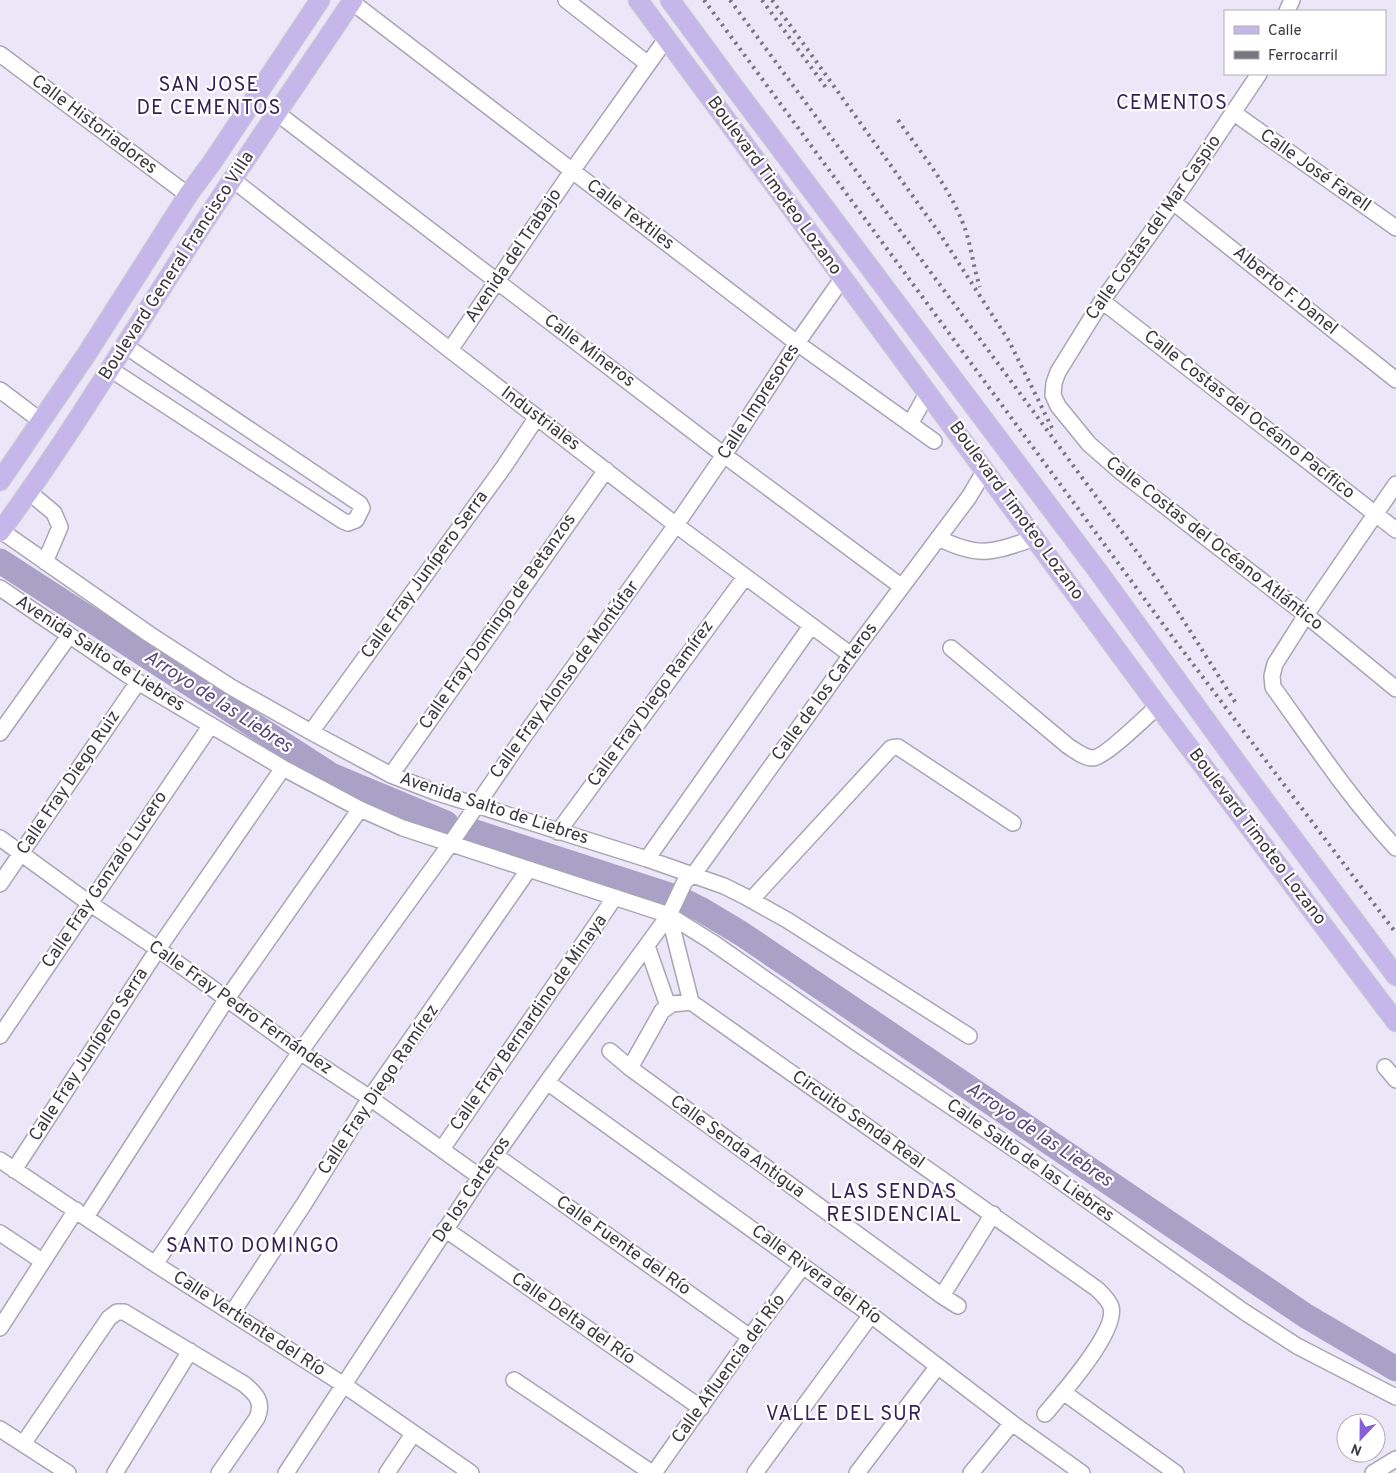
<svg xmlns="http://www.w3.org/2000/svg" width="1396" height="1473" font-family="Overpass,sans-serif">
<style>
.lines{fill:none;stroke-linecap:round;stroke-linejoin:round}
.river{stroke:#aaa1c7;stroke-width:25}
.minor-casing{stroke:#a8a5b4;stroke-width:18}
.major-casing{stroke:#cfcfd1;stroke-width:21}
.minor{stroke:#fff;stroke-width:15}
.major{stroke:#c5b7e9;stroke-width:19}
.rail{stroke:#77757e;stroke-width:4;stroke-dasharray:2.5 5;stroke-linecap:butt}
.labels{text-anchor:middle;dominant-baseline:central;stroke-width:4.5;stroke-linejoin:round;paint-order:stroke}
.street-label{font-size:18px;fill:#39383e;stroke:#fff}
.water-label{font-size:19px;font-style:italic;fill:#56477b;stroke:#fff}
.quarter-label{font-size:20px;letter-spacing:1px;fill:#341f59;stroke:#fff}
</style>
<rect width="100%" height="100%" fill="#ebe7f8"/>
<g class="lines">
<path class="river" d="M0 561 331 775 446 823
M469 830 672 896
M682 900 702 910 742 934 1306 1316 1396 1369"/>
<g class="minor-casing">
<path id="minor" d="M566 0 648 64
M352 2 797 343 934 441
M1287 11 1292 0
M0 54 188 195
M1259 74 1173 202 1102 301 1058 372 1054 383 1053 395 1058 406 1089 444 1121 472 1306 615 1396 689
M277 113 724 455 902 587
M1234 113 1396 228
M232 179 450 350 676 525 851 655
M1173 202 1396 380
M1102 301 1396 530
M450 350 572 171 666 39
M110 369 343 521 348 523 356 520 362 508 360 504 124 345
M0 390 41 421
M910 424 928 392
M1396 484 1306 615 1275 664 1272 676 1273 687C1312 741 1350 799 1396 848
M29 492 54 513 60 527 45 562
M0 530 149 634 231 687 311 732 391 775 435 792 647 859 724 886 744 896 787 920 969 1036
M938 538C981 559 993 552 1035 538
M0 588 138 682 283 768 360 809 403 828 669 915 712 942 854 1041 1029 1159 1243 1311 1297 1346 1396 1397
M951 648 1068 746C1076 751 1084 758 1093 758 1104 758 1148 715 1158 706
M311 732 503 468 537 417
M0 733 69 636
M391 775 606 470
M558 832 745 577
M0 838 89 903 158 949 300 1052 370 1098 480 1177
M647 859 811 626
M0 884 138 682
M751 900 891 748 898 747 901 749 1013 823
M669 915 691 1002 1097 1289C1102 1294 1109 1300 1111 1307 1118 1331 1061 1395 1045 1414
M647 946 668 1006
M0 1036 211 725
M610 1051 630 1068 942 1296 958 1306
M1385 1067 1396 1080
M630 1068 662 1011 672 1004 691 1002
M547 1082 871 1315 1012 1423 1082 1473
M442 1149 615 897
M495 1155 750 1337
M0 1160 155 1264 344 1385 471 1473
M14 1170 158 949 283 768
M86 1217 226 1000 360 809
M445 1229 701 1408
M0 1233 42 1261
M155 1264 300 1052 451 843 524 736 676 525 724 455 797 343 842 279
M942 1296 993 1214
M232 1313 304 1204 370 1098 529 869
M0 1328 76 1210
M514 1380 652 1473
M1063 1392 1176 1473
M0 1429 68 1473
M23 1444 109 1318 117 1312H124L244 1384C256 1394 264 1402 257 1418L219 1473
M115 1473 190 1351
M286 1473 480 1177 547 1082 669 915 685 881 694 874 851 655 969 497 985 470
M387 1473 413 1434
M654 1473 750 1337 803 1266
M755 1473 871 1315
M857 1473 938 1366
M971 1473 1012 1423
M1373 1473 1396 1459"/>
</g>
<g class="major-casing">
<path id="major" d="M638 0 1158 706 1396 1022
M670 0 731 83 1100 574 1248 778 1396 976
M0 481 88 352 188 195 213 161 320 0
M0 532C63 446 119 354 177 264 234 175 294 88 353 0"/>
</g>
<use href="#minor" class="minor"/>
<use href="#major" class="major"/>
<path class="rail" d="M704 0 1171 635 1396 933
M730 0 1159 582 1237 705
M762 0 827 89
M772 0 940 234 1009 341 1052 428
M898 120C923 156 954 192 967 235 972 252 974 270 980 287"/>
</g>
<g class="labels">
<g class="street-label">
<text transform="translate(94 125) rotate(37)">Calle Historiadores</text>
<text transform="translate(1315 171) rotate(35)">Calle José Farell</text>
<text transform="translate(774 186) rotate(54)">Boulevard Timoteo Lozano</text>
<text transform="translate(630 215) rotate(37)">Calle Textiles</text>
<text transform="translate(1154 228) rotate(-55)">Calle Costas del Mar Caspio</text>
<text transform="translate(514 256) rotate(-56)">Avenida del Trabajo</text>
<text transform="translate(177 266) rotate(-57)">Boulevard General Francisco Villa</text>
<text transform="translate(1285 291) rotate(39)">Alberto F. Danel</text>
<text transform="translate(589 351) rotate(37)">Calle Mineros</text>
<text transform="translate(759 402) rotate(-57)">Calle Impresores</text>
<text transform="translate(1249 415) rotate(38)">Calle Costas del Océano Pacífico</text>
<text transform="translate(540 419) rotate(37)">Industriales</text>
<text transform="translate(1016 511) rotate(54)">Boulevard Timoteo Lozano</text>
<text transform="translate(1214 544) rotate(38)">Calle Costas del Océano Atlántico</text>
<text transform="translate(425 575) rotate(-54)">Calle Fray Junípero Serra</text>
<text transform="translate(498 622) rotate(-55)">Calle Fray Domingo de Betanzos</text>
<text transform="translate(100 654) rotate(33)">Avenida Salto de Liebres</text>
<text transform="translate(565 680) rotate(-54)">Calle Fray Alonso de Montúfar</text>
<text transform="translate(825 692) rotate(-54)">Calle de los Carteros</text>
<text transform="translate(651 704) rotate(-54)">Calle Fray Diego Ramírez</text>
<text transform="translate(69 783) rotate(-56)">Calle Fray Diego Ruiz</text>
<text transform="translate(494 809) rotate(18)">Avenida Salto de Liebres</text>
<text transform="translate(1257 837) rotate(53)">Boulevard Timoteo Lozano</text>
<text transform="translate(105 880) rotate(-56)">Calle Fray Gonzalo Lucero</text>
<text transform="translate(240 1008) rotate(35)">Calle Fray Pedro Fernández</text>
<text transform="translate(529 1023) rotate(-55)">Calle Fray Bernardino de Minaya</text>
<text transform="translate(89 1055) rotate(-57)">Calle Fray Junípero Serra</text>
<text transform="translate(379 1090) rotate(-56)">Calle Fray Diego Ramírez</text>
<text transform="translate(858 1120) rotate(35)">Circuito Senda Real</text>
<text transform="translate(737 1147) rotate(36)">Calle Senda Antigua</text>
<text transform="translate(1030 1161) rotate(35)">Calle Salto de las Liebres</text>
<text transform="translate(472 1190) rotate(-56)">De los Carteros</text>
<text transform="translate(623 1246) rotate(35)">Calle Fuente del Río</text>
<text transform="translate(816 1275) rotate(36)">Calle Rivera del Río</text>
<text transform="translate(573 1319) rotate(35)">Calle Delta del Río</text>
<text transform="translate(249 1324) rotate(33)">Calle Vertiente del Río</text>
<text transform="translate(729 1369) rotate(-54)">Calle Afluencia del Río</text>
</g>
<g class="water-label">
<text transform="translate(218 702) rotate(33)">Arroyo de las Liebres</text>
<text transform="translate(1039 1135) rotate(34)">Arroyo de las Liebres</text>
</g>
<g class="quarter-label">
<text x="209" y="86">SAN JOSE<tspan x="209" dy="23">DE CEMENTOS</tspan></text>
<text x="1172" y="104">CEMENTOS</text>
<text x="894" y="1193">LAS SENDAS<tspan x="894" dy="23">RESIDENCIAL</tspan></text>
<text x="253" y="1247">SANTO DOMINGO</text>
<text x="844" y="1415">VALLE DEL SUR</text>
</g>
</g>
<rect x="1224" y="10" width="162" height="65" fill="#ffffff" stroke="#b0afb2"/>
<rect x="1234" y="26" width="25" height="8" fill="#c5b7e9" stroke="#b0afb2"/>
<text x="1268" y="35" font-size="15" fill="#39383e">Calle</text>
<rect x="1234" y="51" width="25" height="8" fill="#77757e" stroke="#b0afb2"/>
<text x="1268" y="60" font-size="15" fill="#39383e">Ferrocarril</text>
<g transform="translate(1361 1438) rotate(202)"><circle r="24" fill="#ffffff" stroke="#b0afb2"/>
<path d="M0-4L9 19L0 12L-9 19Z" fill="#885ed8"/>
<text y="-8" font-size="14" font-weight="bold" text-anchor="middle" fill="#39383e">N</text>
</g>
</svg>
